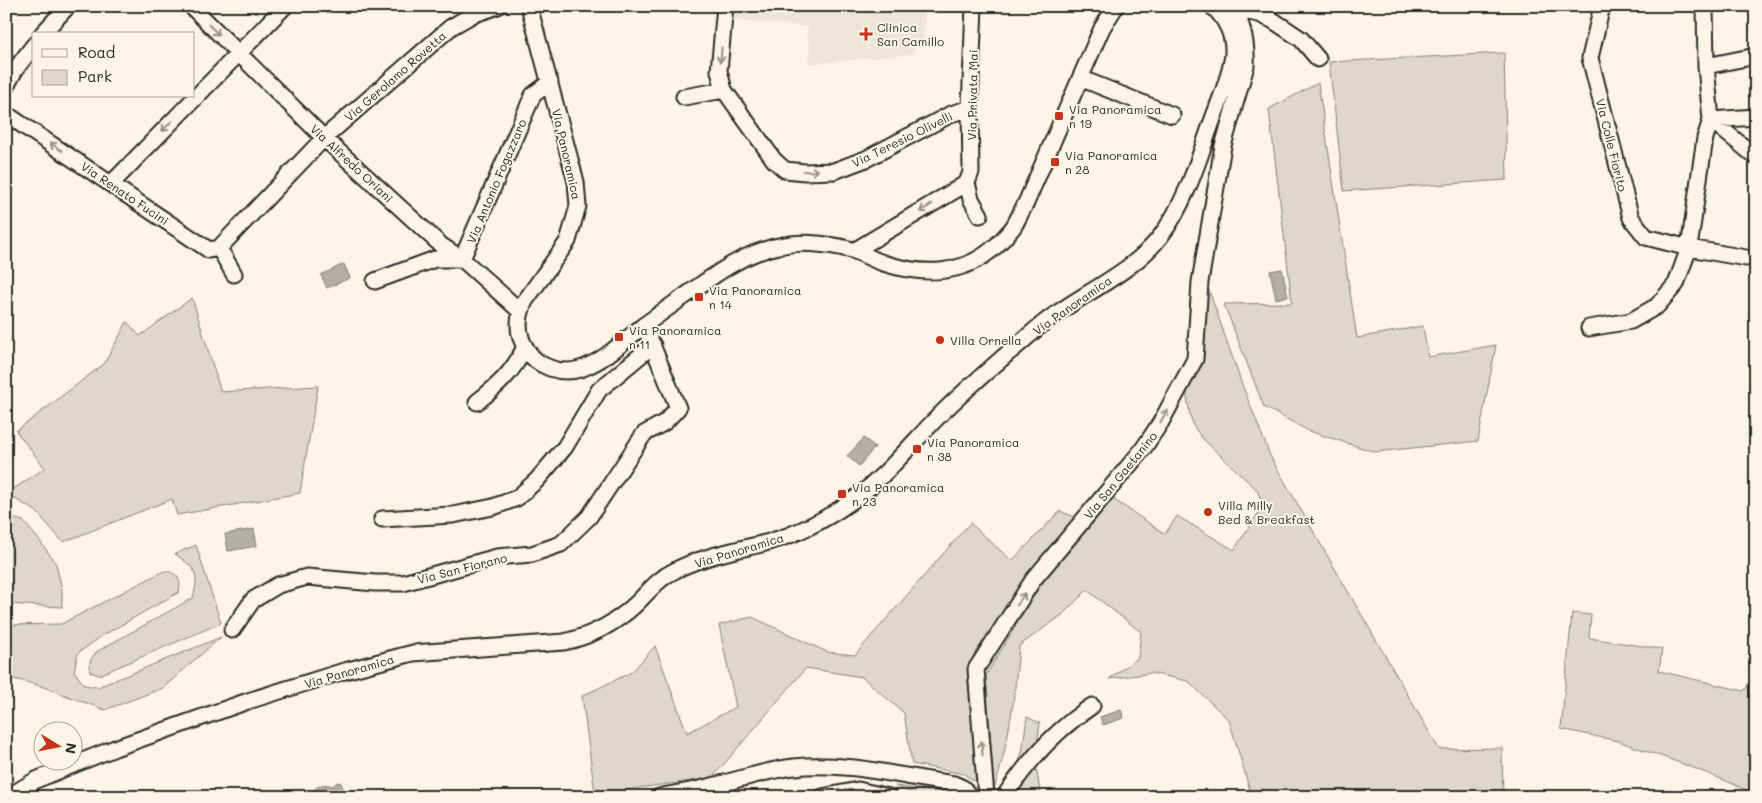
<svg xmlns="http://www.w3.org/2000/svg" width="1762" height="803" font-family="Mali,sans-serif">
<style>
.built{fill:#ece6d7}
.green{fill:#ded8ca;stroke:#84827a}
.water{fill:#b4b0a5;stroke:#7d7b74}
.lines{fill:none;stroke-linecap:round;stroke-linejoin:round}
.minor-casing{stroke:#2b2b2b;stroke-width:19}
.minor{stroke:#fcf5e5;stroke-width:15}
.oneway{stroke:#949088}
.poi-dot{fill:#c8321e;stroke:#fcf5e5;stroke-width:2}
.labels{text-anchor:middle;dominant-baseline:central;stroke-width:4;stroke-linejoin:round;paint-order:stroke}
.poi-label{font-size:12px;fill:#2b2b2b;stroke:#fcf5e5;text-anchor:start}
.street-label{font-size:12px;fill:#2b2b2b;stroke:#fcf5e5}
</style>
<rect width="100%" height="100%" fill="#fcf5e5"/>
<filter id="ink" filterUnits="userSpaceOnUse"><feTurbulence type="fractalNoise" baseFrequency=".02" numOctaves="2"/><feDisplacementMap in="SourceGraphic" scale="10" xChannelSelector="R" yChannelSelector="G"/><feConvolveMatrix kernelMatrix="1 2 1 2 8 2 1 2 1" color-interpolation-filters="sRGB"/></filter>
<g filter="url(#ink)">
<path class="built" d="M736 6H926L923 41 915 40 913 54 808 64 810 42 807 41 808 27 734 20Z"/>
<path class="green" d="M1504 53 1507 180 1344 191 1329 62Z
M1318 83 1357 338 1423 326 1428 357 1496 345 1478 441 1375 452 1309 431 1264 407 1224 304 1292 303 1269 109Z
M1205 279 1241 382 1271 458 1439 749 1502 748 1503 797H1252L1229 720 1188 681 1151 673 1109 679 1138 658 1141 632 1087 590 1062 615 1019 646C1015 695 1009 743 994 789L986 675 1040 586 1113 499 1165 534 1177 516 1234 550 1261 509 1262 502 1257 490 1202 438 1194 427 1190 415 1187 398V387L1202 361Z
M192 298 221 392 318 386 300 493 177 515 172 499 63 542 36 511 6 494 45 468 16 431 104 364 127 322 140 336Z
M1060 511 1077 518 969 667 980 785 964 774 912 764 904 713 862 677 806 668 712 778 595 794 582 696 632 672 655 646 687 733 736 707 719 625 752 617 827 652 855 655 970 523 1012 561Z
M6 516 23 521 40 541 56 564 62 589V607L6 604Z
M196 545 221 623 99 675 90 672V661L96 652 193 598C200 572 195 568 175 554Z
M164 571C177 572 182 579 179 592L102 636 78 653 74 671 84 685 98 687 221 637 163 688 105 710 38 685 6 677V625L61 624Z
M1572 613 1591 615 1589 638 1662 649 1659 671 1744 691 1756 674V795L1731 783 1686 765 1618 741 1561 729Z
M1027 717 1040 723 1035 760 1041 797H1007L1022 753Z
M895 786 944 793 954 797H921Z"/>
<path class="water" d="M344 264 350 278 327 288 321 275Z
M1282 269 1288 296 1276 299 1270 271Z
M864 438 875 447 859 466 847 456Z
M254 529 257 546 228 551 225 534Z
M1121 710 1124 718 1103 725 1100 717Z
M337 782 341 783 343 788 339 795 316 797 315 789C322 783 325 784 333 786Z"/>
<g class="lines">
<g class="minor-casing">
<path id="minor" d="M191 6 324 138 442 246 462 259 520 311
M529 6 576 182 578 206 568 241 525 301C517 318 516 334 527 350 537 367 561 375 580 369 602 362 621 344 639 329 654 318 669 307 685 296 715 274 746 251 784 245 804 241 837 245 855 251 865 255 874 260 883 263 924 276 963 276 996 246 1002 240 1009 233 1014 226 1018 219 1022 210 1026 203L1102 28 1116 6
M725 6 719 71 724 90 774 160 785 170 805 172 834 171 866 159 951 114 970 108
M974 6 970 108 971 172 967 183 971 199 980 215
M1239 6 1237 14 1248 12 1259 14 1274 21 1301 39 1318 59
M1602 6 1590 58 1631 218 1646 237 1689 248 1746 258
M42 34 68 6
M1706 66 1756 56
M1080 78 1172 115
M6 86 15 70 34 45
M684 97 724 90
M6 114 209 250 219 248 234 274
M1711 120 1756 157
M1711 120 1756 117
M111 184 285 6
M219 248 324 138 451 27 472 15 498 6
M854 251 967 183
M375 281 435 259H462L533 95 550 82
M1589 328 1631 321 1657 306 1676 284 1689 248 1705 138 1711 120 1706 66 1705 6
M477 402C499 385 513 372 525 347
M382 519 453 515 493 507 517 498 537 480 565 447 599 390 653 345
M232 630 253 600 278 585 307 577 375 583H403L497 557 532 554 561 544 589 517 644 434 665 422 678 408 644 325
M8 797 36 780 115 748 248 701 341 672 413 653 564 642C592 636 616 623 637 603 649 591 659 578 674 571 701 556 739 550 769 542 797 534 825 520 849 503 881 481 907 449 934 421 957 397 982 376 1007 354 1020 344 1032 332 1045 322 1081 294 1132 273 1160 237 1187 202 1199 157 1214 116 1221 97 1231 75 1233 54 1234 36 1226 18 1212 6
M659 797C677 793 694 791 712 786 739 780 766 770 794 767 846 761 902 777 954 784L963 788 970 797
M822 797 858 790 889 797
M986 797 976 669 1033 580 1143 449 1161 422 1195 359 1200 282 1223 146 1246 66C1247 46 1243 24 1232 6
M1004 797C1028 761 1055 730 1092 706"/>
</g>
<use href="#minor" class="minor"/>
</g>
<defs><path id="oneway-shaft" d="M-6 0H5M1.5-3L5.5 0L1.5 3" fill="none" stroke-width="1.6" stroke-linecap="round" stroke-linejoin="round" transform="scale(1.25)"/></defs>
<g class="oneway">
<use href="#oneway-shaft" transform="translate(214 30) rotate(45)"/>
<use href="#oneway-shaft" transform="translate(721 55) rotate(95)"/>
<use href="#oneway-shaft" transform="translate(167 126) rotate(134)"/>
<use href="#oneway-shaft" transform="translate(56 147) rotate(-146)"/>
<use href="#oneway-shaft" transform="translate(811 171) rotate(-1)"/>
<use href="#oneway-shaft" transform="translate(926 208) rotate(149)"/>
<use href="#oneway-shaft" transform="translate(1164 416) rotate(-61)"/>
<use href="#oneway-shaft" transform="translate(1021 599) rotate(-57)"/>
<use href="#oneway-shaft" transform="translate(982 748) rotate(-95)"/>
</g>
</g>
<g class="poi-dot">
<path d="M863.5 26.5h5v5h5v5h-5v5h-5v-5h-5v-5h5z"/>
<rect x="1054" y="111" width="10" height="10" rx="2.5"/>
<rect x="1050" y="157" width="10" height="10" rx="2.5"/>
<rect x="694" y="292" width="10" height="10" rx="2.5"/>
<rect x="614" y="332" width="10" height="10" rx="2.5"/>
<circle cx="940" cy="340" r="5"/>
<rect x="912" y="444" width="10" height="10" rx="2.5"/>
<rect x="837" y="489" width="10" height="10" rx="2.5"/>
<circle cx="1208" cy="512" r="5"/>
</g>
<g class="labels">
<g class="poi-label">
<text x="877" y="27">Clinica<tspan x="877" dy="14">San Camillo</tspan></text>
<text x="1069" y="109">Via Panoramica<tspan x="1069" dy="14">n 19</tspan></text>
<text x="1065" y="155">Via Panoramica<tspan x="1065" dy="14">n 28</tspan></text>
<text x="709" y="290">Via Panoramica<tspan x="709" dy="14">n 14</tspan></text>
<text x="629" y="330">Via Panoramica<tspan x="629" dy="14">n 11</tspan></text>
<text x="950" y="340">Villa Ornella</text>
<text x="927" y="442">Via Panoramica<tspan x="927" dy="14">n 38</tspan></text>
<text x="852" y="487">Via Panoramica<tspan x="852" dy="14">n 23</tspan></text>
<text x="1218" y="505">Villa Milly<tspan x="1218" dy="14">Bed &amp; Breakfast</tspan></text>
</g>
<g class="street-label">
<text transform="translate(395 76) rotate(-41)">Via Gerolamo Rovetta</text>
<text transform="translate(972 95) rotate(-89)">Via Privata Mai</text>
<text transform="translate(902 139) rotate(-26)">Via Teresio Olivelli</text>
<text transform="translate(1612 145) rotate(76)">Via Colle Fiorito</text>
<text transform="translate(567 154) rotate(77)">Via Panoramica</text>
<text transform="translate(352 163) rotate(43)">Via Alfredo Oriani</text>
<text transform="translate(496 181) rotate(-67)">Via Antonio Fogazzaro</text>
<text transform="translate(125 193) rotate(34)">Via Renato Fucini</text>
<text transform="translate(1072 305) rotate(-35)">Via Panoramica</text>
<text transform="translate(1120 475) rotate(-51)">Via San Gaetanino</text>
<text transform="translate(739 550) rotate(-17)">Via Panoramica</text>
<text transform="translate(462 568) rotate(-14)">Via San Fiorano</text>
<text transform="translate(349 671) rotate(-16)">Via Panoramica</text>
</g>
</g>
<rect width="1762" height="803" fill="none" stroke="#fcf5e5" stroke-width="25"/>
<rect x="12" y="12" width="1737" height="778" fill="none" stroke="#2b2b2b" stroke-width="2" filter="url(#ink)"/>
<rect x="32" y="32" width="162" height="65" fill="#fcf5e5" stroke="#a8a49b"/>
<rect x="42" y="49" width="25" height="8" fill="#fcf5e5" stroke="#a8a49b"/>
<text x="78" y="58" font-size="15" fill="#2b2b2b">Road</text>
<rect x="42" y="70" width="25" height="15" fill="#ded8ca" stroke="#a8a49b"/>
<text x="78" y="82" font-size="15" fill="#2b2b2b">Park</text>
<g transform="translate(58 746) rotate(100)"><circle r="24" fill="#fcf5e5" stroke="#a8a49b"/>
<path d="M0-4L9 19L0 12L-9 19Z" fill="#c8321e"/>
<text y="-8" font-size="14" font-weight="bold" text-anchor="middle" fill="#2b2b2b">N</text>
</g>
</svg>
